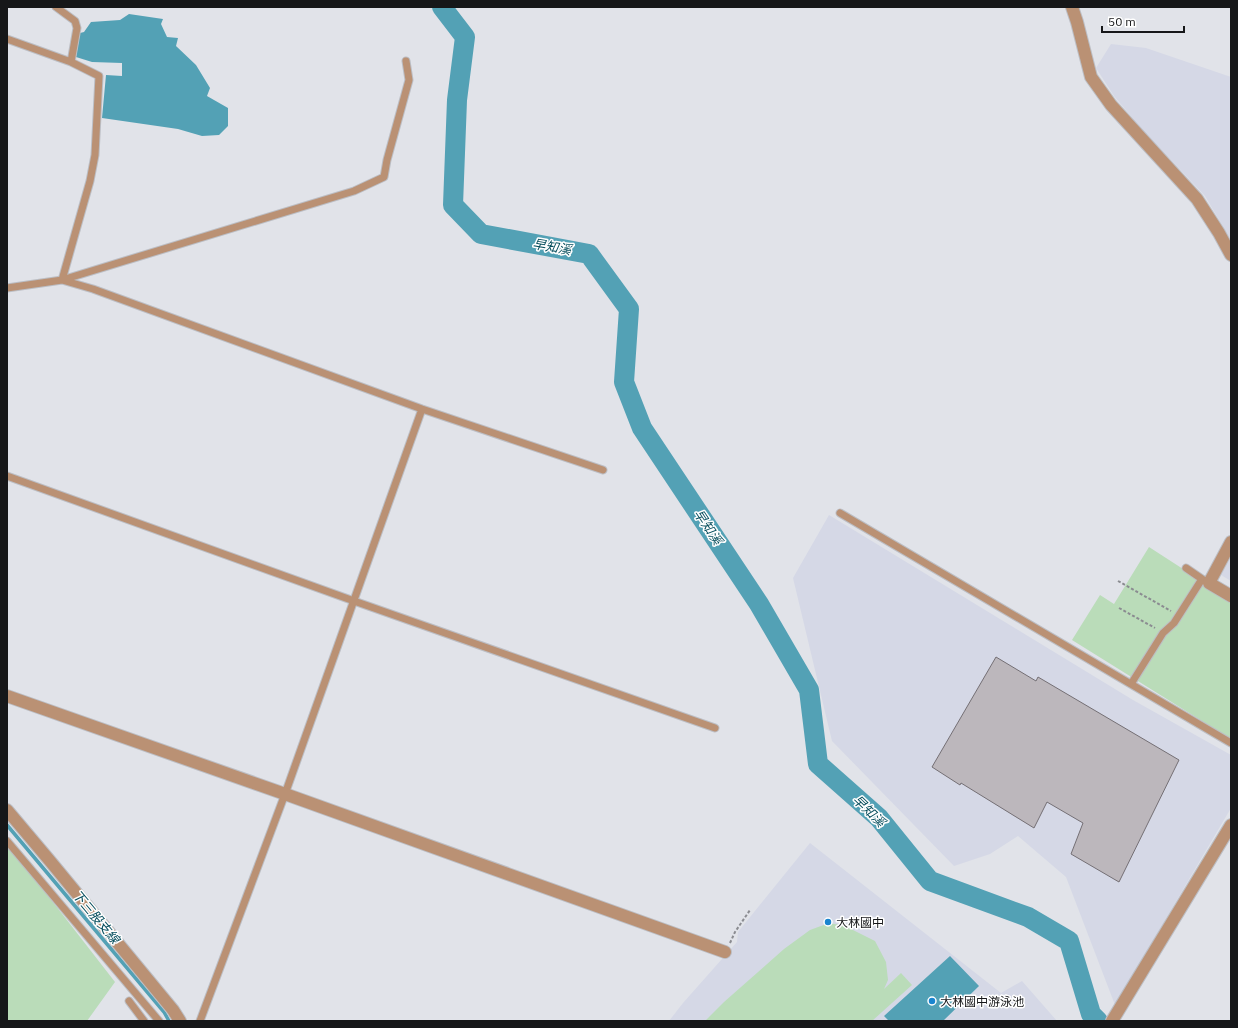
<svg xmlns="http://www.w3.org/2000/svg" width="1238" height="1028" font-family="'IBM Plex Sans','Noto Sans TC',sans-serif">
<style>
.built{fill:#d5d8e6}
.green{fill:#badcb9}
.water{fill:#53a1b5}
.lines{fill:none;stroke-linecap:round;stroke-linejoin:round}
.stream{stroke:#53a1b5;stroke-width:3.5}
.river{stroke:#53a1b5;stroke-width:20}
.building{fill:#bcb7bc;stroke:#746f74}
.lane-casing{stroke:#bcbec4;stroke-width:9}
.street-casing{stroke:#bcbec4;stroke-width:14}
.path{stroke:#8b8c91;stroke-width:2;stroke-dasharray:3 2;stroke-linecap:butt}
.lane{stroke:#ba9174;stroke-width:7}
.street{stroke:#ba9174;stroke-width:12}
.poi-dot{fill:#1a85cf;stroke:#fff;stroke-width:1.5}
.labels{text-anchor:middle;dominant-baseline:central;stroke-width:3;stroke-linejoin:round;paint-order:stroke}
.poi-label{font-size:12px;fill:#161719;stroke:#fff;text-anchor:start}
.water-label{font-size:13px;font-style:italic;fill:#054d5c;stroke:#fff}
</style>
<rect width="100%" height="100%" fill="#e1e3e9"/>
<path class="built" d="M1111 44 1146 48 1231 77V240L1205 196 1140 127 1114 96 1096 68Z
M829 515 1133 700 1231 755V808L1115 1005 1066 877 1018 836 990 854 954 866 832 741 793 578Z
M1231 557V581L1221 575Z
M810 843 1001 993 1022 981 1057 1021H669L683 1003 737 942 738 932Z"/>
<path class="green" d="M1149 547 1231 600V739L1072 640 1100 595 1114 604Z
M7 843 115 982 87 1021H7Z
M829 923 845 926 875 941 886 962 888 980 884 989 901 973 912 985 872 1021H705L724 1002 784 949 810 930Z"/>
<path class="water" d="M129 14 163 19 161 24 167 37 178 38 176 46 196 65 210 88 207 96 228 108V126L219 135 202 136 178 129 102 118 106 75 122 76V63L92 62 76 57 80 33 84 32 91 22 120 20Z
M950 956 979 986 943 1021H889L884 1016Z"/>
<g class="lines">
<path class="stream" d="M7 825 164 1012 169 1021"/>
<path class="river" d="M442 7 465 37 457 100 453 205 481 234 589 254 629 309 624 382 642 428 759 604 809 690 818 764 879 818 930 881 1028 917 1069 941 1091 1014 1098 1021"/>
</g>
<path class="building" d="M996 657 1036 681 1038 677 1179 760 1119 882 1071 854 1083 823 1047 802 1034 828 961 783 960 785 932 767Z"/>
<g class="lines">
<g class="lane-casing">
<path id="lane" d="M56 7 75 21 77 28 71 62
M7 39 71 62 99 76 95 155 90 181 62 280
M62 280 354 191 384 177 387 160 409 80 406 61
M7 288 62 280 93 289 422 409 603 470
M7 476 354 601 715 728
M840 513 1231 743
M1186 568 1202 579
M1131 684 1163 633 1174 623 1202 579 1209 583
M7 841 159 1021
M129 1001 144 1021
M200 1021 285 794 422 409"/>
</g>
<g class="street-casing">
<path id="street" d="M1072 7 1077 22 1091 77 1111 105 1197 199 1219 233 1231 255
M1231 542 1209 583 1231 596
M7 696 285 794 725 952
M7 810 50 861 173 1010 180 1021
M1112 1021 1231 825"/>
</g>
<path class="path" d="M1118 581 1171 611
M1119 608 1155 628
M730 943 735 932 750 910"/>
<use href="#lane" class="lane"/>
<use href="#street" class="street"/>
</g>
<g class="poi-dot">
<circle cx="828" cy="922" r="4"/>
<circle cx="932" cy="1001" r="4"/>
</g>
<g class="labels">
<g class="poi-label">
<text x="836" y="922">大林國中</text>
<text x="940" y="1001">大林國中游泳池</text>
</g>
<g class="water-label">
<text transform="translate(552 247) rotate(10)">早知溪</text>
<text transform="translate(708 527) rotate(56)">早知溪</text>
<text transform="translate(869 811) rotate(44)">早知溪</text>
<text transform="translate(96 917) rotate(50)">下三股支線</text>
</g>
</g>
<rect width="1238" height="1028" fill="none" stroke="#161719" stroke-width="16"/>
<path d="M1102 26v6h82v-6" fill="none" stroke="#161719" stroke-width="2"/>
<text x="1108" y="26" font-size="12" fill="#161719" stroke="#ffffff" stroke-width="3" paint-order="stroke">50 m</text>
</svg>
